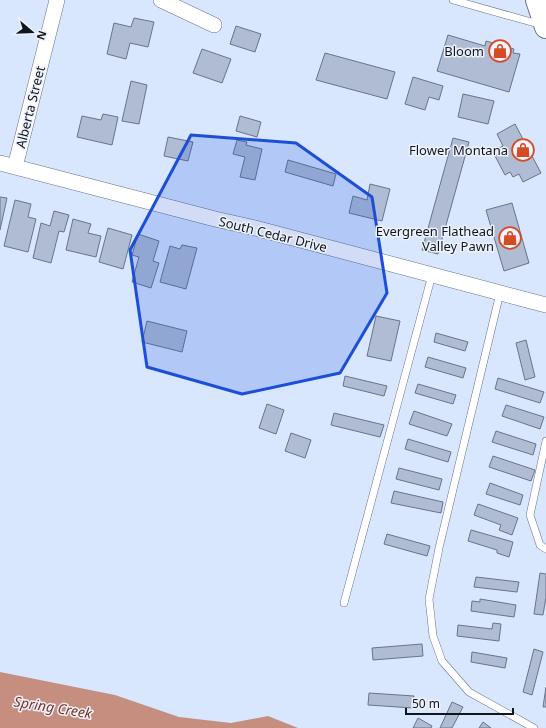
<svg xmlns="http://www.w3.org/2000/svg" width="546" height="728" font-family="'Noto Sans',sans-serif">
<style>
.water{fill:#c68e7f}
.building{fill:#afbcd4;stroke:#68748a}
.lines{fill:none;stroke-linecap:round;stroke-linejoin:round}
.service-casing{stroke:#677388;stroke-width:8}
.minor-casing{stroke:#677388;stroke-width:16}
.primary-casing{stroke:#677388;stroke-width:24}
.service{stroke:#fff;stroke-width:7}
.minor{stroke:#fff;stroke-width:15}
.primary{stroke:#fff;stroke-width:22}
.marked{fill:#1d4ed8;fill-opacity:0.2;stroke:#1d4ed8;stroke-width:3;stroke-linejoin:round}
.labels{text-anchor:middle;dominant-baseline:central;stroke-width:3;stroke-linejoin:round;paint-order:stroke}
.poi-label{font-size:13px;fill:#11161e;stroke:#edf2fc;text-anchor:end}
.street-label{font-size:13px;fill:#11161e;stroke:#edf2fc}
.water-label{font-size:14px;font-style:italic;fill:#7a3523;stroke:#edf2fc}
</style>
<rect width="100%" height="100%" fill="#d8e6fe"/>
<path class="water" d="M0 672 115 695 179 717 231 723 268 716 298 728H0Z"/>
<path class="building" d="M134 18 154 22 148 47 130 43 126 59 107 54 114 23 131 27Z
M236 26 261 34 255 52 230 44Z
M448 35 485 46 486 41 514 49 513 53 520 54 509 92 437 71Z
M202 49 231 59 222 83 193 73Z
M325 53 395 72 387 99 316 80Z
M413 77 443 86 439 100 429 97 425 110 405 104Z
M131 81 147 85 139 124 122 121Z
M463 94 494 101 488 124 458 117Z
M103 114 118 117 112 145 77 137 82 116 101 120Z
M240 116 261 122 257 137 236 131Z
M515 124 541 173 523 182 519 174 513 177 510 172 505 175 495 156 500 153 497 149 503 146 497 134Z
M168 137 193 142 188 161 164 156Z
M453 138 469 142 438 254 422 250Z
M237 140 247 142 246 145 262 149 255 180 240 177 245 157 233 154Z
M288 160 336 174 333 186 285 172Z
M370 184 390 189 382 221 349 213 353 196 367 200Z
M0 197 7 198 0 230Z
M15 200 31 204 28 217 36 219 28 252 4 246Z
M512 203 529 263 504 271 486 210Z
M54 211 69 215 64 232 59 231 51 263 33 258 41 223 50 226Z
M73 219 91 224 88 233 101 236 96 257 66 250Z
M108 228 132 235 123 269 99 262Z
M138 234 159 241 153 261 159 263 151 288 132 282 139 257 132 255Z
M182 245 197 248 186 289 160 282 170 246 180 249Z
M376 316 400 321 391 361 367 356Z
M147 321 187 331 182 352 142 342Z
M436 333 468 342 465 351 434 342Z
M526 340 535 377 525 380 516 343Z
M428 357 466 368 463 378 425 367Z
M345 376 387 386 384 396 343 386Z
M498 378 544 392 540 403 495 389Z
M418 384 456 395 453 404 415 393Z
M267 404 284 410 276 434 259 428Z
M506 405 544 417 540 429 502 416Z
M414 411 452 424 447 436 409 424Z
M334 413 384 425 380 437 331 425Z
M496 431 536 444 533 455 492 442Z
M291 433 311 440 305 458 285 451Z
M408 439 451 452 448 462 405 449Z
M493 456 535 470 531 481 489 467Z
M399 468 442 479 439 490 396 479Z
M490 483 523 495 520 505 486 494Z
M394 491 443 502 441 513 391 503Z
M478 504 518 518 512 535 499 530 501 525 474 515Z
M471 530 513 542 509 557 497 553V550L468 541Z
M387 534 430 546 427 556 384 544Z
M540 573 546 574V597L543 615 534 614Z
M476 577 519 582 517 592 474 587Z
M480 599 516 605 514 617 471 611 472 601 480 602Z
M493 623 501 624 499 641 457 636 458 625 492 629Z
M422 644 423 656 373 660 372 648Z
M534 649 543 652 532 695 523 692Z
M472 652 507 658 505 668 471 662Z
M546 687V707H543Z
M369 693 414 696 413 708 368 705Z
M452 702 463 707 452 728H440Z
M418 718 432 726 431 728H413Z
M483 722 491 728H479Z"/>
<g class="lines">
<g class="service-casing">
<path id="service" d="M453 0 542 25
M500 293 439 548 429 599 433 636 442 661 469 692 534 728
M546 441 530 515 540 545 546 549
M344 603 432 275"/>
</g>
<g class="minor-casing">
<path id="minor" d="M161 0 214 25
M0 163 215 219 255 228 546 305
M15 167 57 0"/>
</g>
<g class="primary-casing">
<path id="primary" d="M537 0 546 27"/>
</g>
<use href="#service" class="service"/>
<use href="#minor" class="minor"/>
<use href="#primary" class="primary"/>
</g>
<path class="marked" d="M191 135 296 143 372 197 387 293 340 373 242 394 147 367 130 250Z"/>
<defs>
<g id="shop-ring" transform="scale(1.15)"><circle r="9.5" fill="#edf2fc" stroke="#d44b24" stroke-width="1.5"/><path d="M-5-2.5h2.3a2.7 3.5 0 0 1 5.4 0H5L5.5 6h-11ZM-1.5-2.5h3a1.5 2.3 0 0 0-3 0Z" fill="#d44b24"/></g>
</defs>
<g fill-rule="evenodd">
<use href="#shop-ring" x="500" y="51"/>
<use href="#shop-ring" x="523" y="150"/>
<use href="#shop-ring" x="510" y="238"/>
</g>
<g class="labels">
<g class="poi-label">
<text x="484" y="51">Bloom</text>
<text x="508" y="150">Flower Montana</text>
<text x="494" y="231">Evergreen Flathead<tspan x="494" dy="15">Valley Pawn</tspan></text>
</g>
<g class="street-label">
<text transform="translate(30 107) rotate(-76)">Alberta Street</text>
<text transform="translate(273 234) rotate(14)">South Cedar Drive</text>
</g>
<g class="water-label">
<text transform="translate(53 707) rotate(9)">Spring Creek</text>
</g>
</g>
<g transform="translate(32 32) rotate(109)" stroke="#edf2fc" stroke-width="3" paint-order="stroke">
<path d="M0-3L7 15L0 10L-7 15Z" fill="#11161e"/>
<text y="-6" font-size="11" font-weight="bold" text-anchor="middle" fill="#11161e">N</text>
</g>
<path d="M406 708v6h107v-6" fill="none" stroke="#11161e" stroke-width="2"/>
<text x="412" y="708" font-size="12" fill="#11161e" stroke="#edf2fc" stroke-width="3" paint-order="stroke">50 m</text>
</svg>
